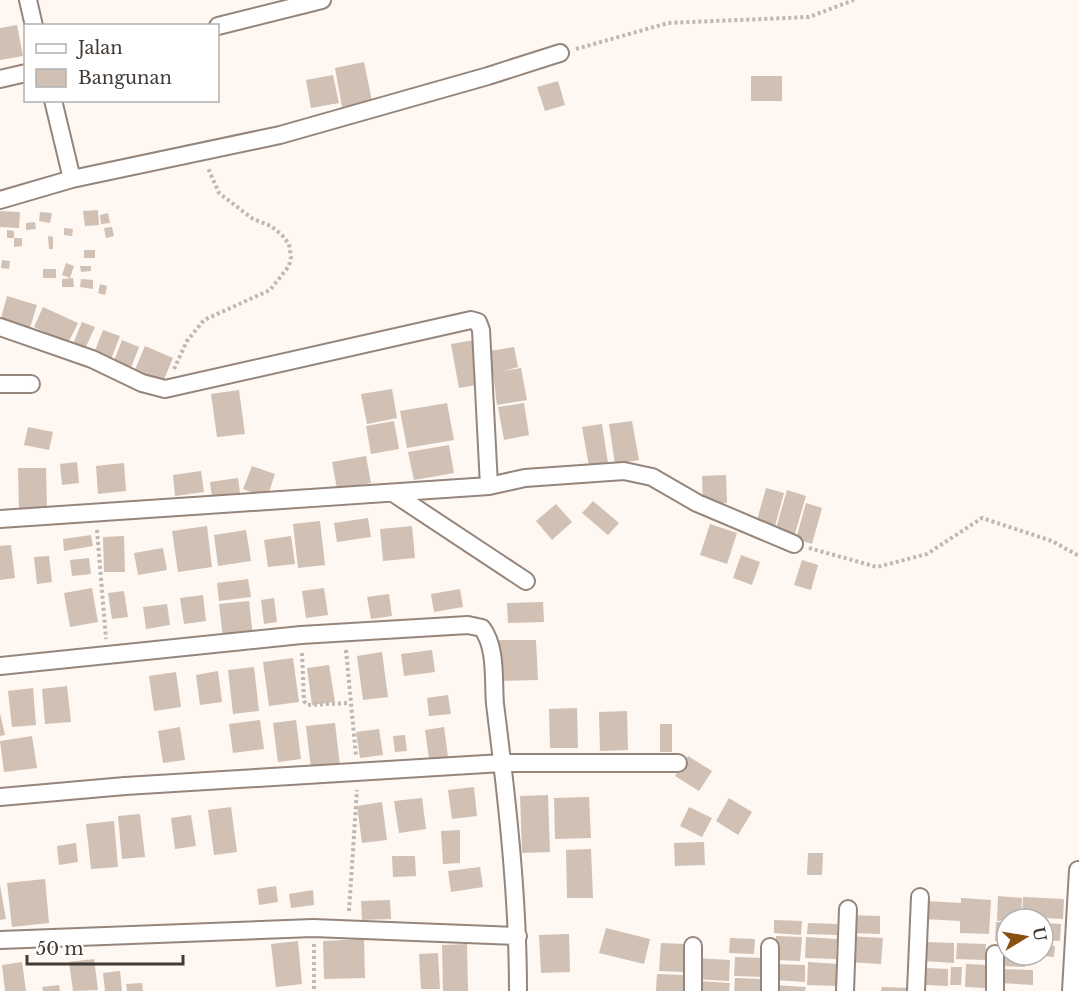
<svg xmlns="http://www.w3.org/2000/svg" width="1079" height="991" font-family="'Libre Baskerville',serif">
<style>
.building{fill:#d1c0b4}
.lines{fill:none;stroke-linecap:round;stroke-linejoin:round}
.minor-casing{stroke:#95857a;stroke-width:20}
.path{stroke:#beb7b2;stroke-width:4;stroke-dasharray:3 3;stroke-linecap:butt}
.minor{stroke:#fff;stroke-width:16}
</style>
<rect width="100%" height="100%" fill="#fef7f2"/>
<path class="building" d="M17 25 23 56 0 60V28Z
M364 62 372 101 342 107 335 68Z
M333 75 339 103 311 108 306 80Z
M751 76H782V101H751Z
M558 81 565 105 545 111 537 87Z
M98 210 99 225 85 226 83 211Z
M0 211 20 212 19 228 0 227Z
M40 212 52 213 50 223 39 221Z
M108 213 110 223 101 224 100 215Z
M35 222 36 229 26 230V223Z
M112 227 114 236 106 238 104 228Z
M64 228 73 229 72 236 64 235Z
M7 230 14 231V238H22V246L14 247V238H7Z
M48 236 53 237V249H49Z
M84 250H95V258H84Z
M2 260 10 261 9 269 1 268Z
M66 263 74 266 70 278 62 275Z
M80 266H91V271L81 272Z
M43 269H56V278H43Z
M73 278 74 287H62V279Z
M81 279 93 280V289L80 287Z
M100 284 107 286 105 295 98 293Z
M7 296 37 305 29 331 0 322Z
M43 307 78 323 68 343 34 327Z
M82 322 95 327 84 351 72 346Z
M103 330 120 336 110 362 93 356Z
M122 340 139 347 129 373 112 366Z
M474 340 482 384 459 388 451 344Z
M145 346 173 358 162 384 134 372Z
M514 347 518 367 503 371 521 368 527 400 497 405 490 351Z
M392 389 397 418 367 424 361 394Z
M239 390 245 434 217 437 211 394Z
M447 403 454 440 407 448 400 411Z
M524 403 529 435 504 440 498 407Z
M394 421 399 449 371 454 366 426Z
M632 421 639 460 615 464 609 424Z
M602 424 608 463 589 466 582 427Z
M28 427 53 432 49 450 24 445Z
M449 445 454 473 414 480 408 452Z
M366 456 371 483 337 489 332 462Z
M77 462 79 483 62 485 60 464Z
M124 463 126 491 98 494 96 466Z
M252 466 275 474 267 498 243 489Z
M18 468H46L47 510H19Z
M201 471 204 492 175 496 173 475Z
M726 475 727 503 703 504 702 476Z
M238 478 240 493 212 497 210 482Z
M766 488 784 493 775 526 757 520Z
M787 490 806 496 794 537 775 532Z
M593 501 619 523 608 535 582 513Z
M806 503 822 508 812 544 796 539Z
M556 504 572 522 552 540 536 521Z
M368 518 371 537 337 542 334 523Z
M320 521 325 565 298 568 293 524Z
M710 524 737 533 727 564 700 555Z
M207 526 212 567 178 572 172 531Z
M412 526 415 558 383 561 380 529Z
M246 530 251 561 218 566 214 535Z
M91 535 93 546 64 551 63 539Z
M124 536 125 572H104L103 537Z
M291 536 295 564 268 567 264 540Z
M11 545 15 578 0 580V546Z
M163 548 167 570 138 575 134 553Z
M741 555 760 562 752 585 733 578Z
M49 556 52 582 37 584 34 557Z
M89 558 91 574 72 576 70 560Z
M802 560 818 565 811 590 794 585Z
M248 579 251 597 219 601 217 583Z
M92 588 98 622 70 627 64 593Z
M324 588 328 615 306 618 302 591Z
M460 589 463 607 434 612 431 594Z
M124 591 128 617 112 619 108 593Z
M389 594 392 616 371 619 367 597Z
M203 595 206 621 184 624 180 598Z
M274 598 277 622 264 624 261 600Z
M249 601 253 636 223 639 219 604Z
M543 602 544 622 508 623 507 603Z
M167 604 170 625 146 629 143 607Z
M499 640H536L538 680 500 681Z
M432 650 435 672 404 676 401 654Z
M382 652 388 697 363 700 357 656Z
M293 658 299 702 269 706 263 662Z
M329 665 335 702 312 705 307 668Z
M254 667 259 711 233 714 228 670Z
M218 671 222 702 200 705 196 675Z
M176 672 181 707 154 711 149 676Z
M67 686 71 722 45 724 42 689Z
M33 688 36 725 12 727 8 691Z
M448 695 451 714 429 716 427 698Z
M577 708 578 748H550L549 709Z
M627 711 628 750 600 751 599 712Z
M0 713 5 735 0 736Z
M260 720 264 749 233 753 229 724Z
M296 720 301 759 278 762 273 723Z
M335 723 340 766 311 769 306 726Z
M660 724H672V752H660Z
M180 727 185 760 163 763 158 731Z
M444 727 448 757 429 759 425 730Z
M379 729 383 755 360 758 356 732Z
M405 735 407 751 395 752 393 736Z
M32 736 37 768 4 772 0 741Z
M688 756 712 771 699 791 675 776Z
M474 787 477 816 452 819 448 790Z
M548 795 550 852 522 853 520 796Z
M589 797 591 838 555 839 554 798Z
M422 798 426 829 399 833 394 801Z
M729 798 752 812 738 835 716 821Z
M382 802 387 840 362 843 357 806Z
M231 807 237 852 214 855 208 810Z
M689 807 712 818 702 837 680 826Z
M140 814 145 857 122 859 118 816Z
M191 815 196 846 175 849 171 818Z
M114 821 118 867 91 869 86 824Z
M460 830V863L443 864 441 831Z
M704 842 705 865 675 866 674 843Z
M76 843 78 862 59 865 57 846Z
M591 849 593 898H567L566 850Z
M808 853H823L822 875H807Z
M392 856H415L416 876 393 877Z
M480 867 483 887 451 892 448 871Z
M45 879 49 923 12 927 7 883Z
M0 885 6 919 0 920Z
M276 886 278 902 259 905 257 889Z
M313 890 314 905 291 908 289 894Z
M998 896 1022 898 1021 919 997 921Z
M1023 897 1064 899 1063 919 1022 917Z
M961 898 991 900 989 934 960 933V921L925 919 926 901 961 903Z
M390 900 391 919 362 920 361 901Z
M849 915 880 916V934L848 933Z
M774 920 802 921 801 935 774 933Z
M996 922H1007V942L995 941Z
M808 923 837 924V935L807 934Z
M1043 923 1061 924 1060 941 1043 940Z
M606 928 650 939 644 964 599 953Z
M569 934 570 972 541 973 539 935Z
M776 936 802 937 800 961 775 960Z
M848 936 883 938 881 964 847 962Z
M806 937 837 939 836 959 805 958Z
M730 938 755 939 754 954 729 953Z
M364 939 365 978 324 979 323 941Z
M298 941 302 984 276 987 271 944Z
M925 942 954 943V963L924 961Z
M661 943 685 944 683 972 659 971Z
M957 943 986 944 985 960 956 959Z
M467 944 468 991H443L442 945Z
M1001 945H1007V955H1025V967L1000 966Z
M1043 945 1055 946 1054 957 1043 956Z
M438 953 440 989H421L419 954Z
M735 957 765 958 764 977 734 976Z
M695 958 730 960 729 981 695 979Z
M94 959 98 990 73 991 69 962Z
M22 962 26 991H5L2 965Z
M808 962 839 964 838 986 807 985Z
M775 964 805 965V982L774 980Z
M966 964 987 965 985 988 965 987Z
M951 967H962L961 985H950Z
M926 968 948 969V986L925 985Z
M1001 969 1033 970V985L1000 983Z
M120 971 122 991H105L103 973Z
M657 974 684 975 683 991H656Z
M735 978 765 979 764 991H734Z
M697 981 730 983 729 991H696Z
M142 983 143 991H127L126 984Z
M59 985 60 991H43L42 987Z
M774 985 806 987 805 991H774Z
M882 987 911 988 910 991H881Z"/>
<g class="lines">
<g class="minor-casing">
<path id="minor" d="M28 0 34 26
M218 26 322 0
M0 79 26 73
M53 100 72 179
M0 200 72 179 280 135 488 76 560 53
M0 327 92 359 142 383 165 389 471 320 478 322 481 330 489 486
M0 384H31
M393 493 526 581
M0 519 489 486 525 478 624 471 652 477 697 503 794 544
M0 666 301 635 468 625 482 628C497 648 493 681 495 704 507 799 518 896 518 991
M0 797 125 786 502 763H678
M0 940 313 928 518 936
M995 954V991
M693 991V946
M770 991V947
M845 991 848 909
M916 991 920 897
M1071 991 1078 870"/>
</g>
<path class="path" d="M576 49 668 23 809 17 854 0
M174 369 187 341 204 320 270 290 289 266 291 257 289 244 282 235 271 226 253 219 219 193 208 168
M97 530 106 639
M809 548 877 567 927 554 982 518 1052 541 1079 556
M346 650 356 756
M302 653 304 701 307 705 349 703
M349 911 357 790
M314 944V991"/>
<use href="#minor" class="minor"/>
</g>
<rect x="24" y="24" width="195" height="78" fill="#ffffff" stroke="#b3b0ae" stroke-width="1.5"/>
<rect x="36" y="44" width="30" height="9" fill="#ffffff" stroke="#b3b0ae" stroke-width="1.5"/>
<text x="78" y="54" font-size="18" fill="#413a35">Jalan</text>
<rect x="36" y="69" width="30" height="18" fill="#d1c0b4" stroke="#b3b0ae" stroke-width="1.5"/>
<text x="78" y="84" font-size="18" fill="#413a35">Bangunan</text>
<g transform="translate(1025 937) rotate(79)"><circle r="28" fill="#ffffff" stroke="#b3b0ae" stroke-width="1.5"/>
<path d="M0-4.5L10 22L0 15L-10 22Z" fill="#8c4f12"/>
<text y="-9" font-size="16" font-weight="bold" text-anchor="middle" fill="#413a35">U</text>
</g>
<path d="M27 955v9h156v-9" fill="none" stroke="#413a35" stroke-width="3"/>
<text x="36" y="955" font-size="18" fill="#413a35" stroke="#ffffff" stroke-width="4.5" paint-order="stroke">50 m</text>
</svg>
